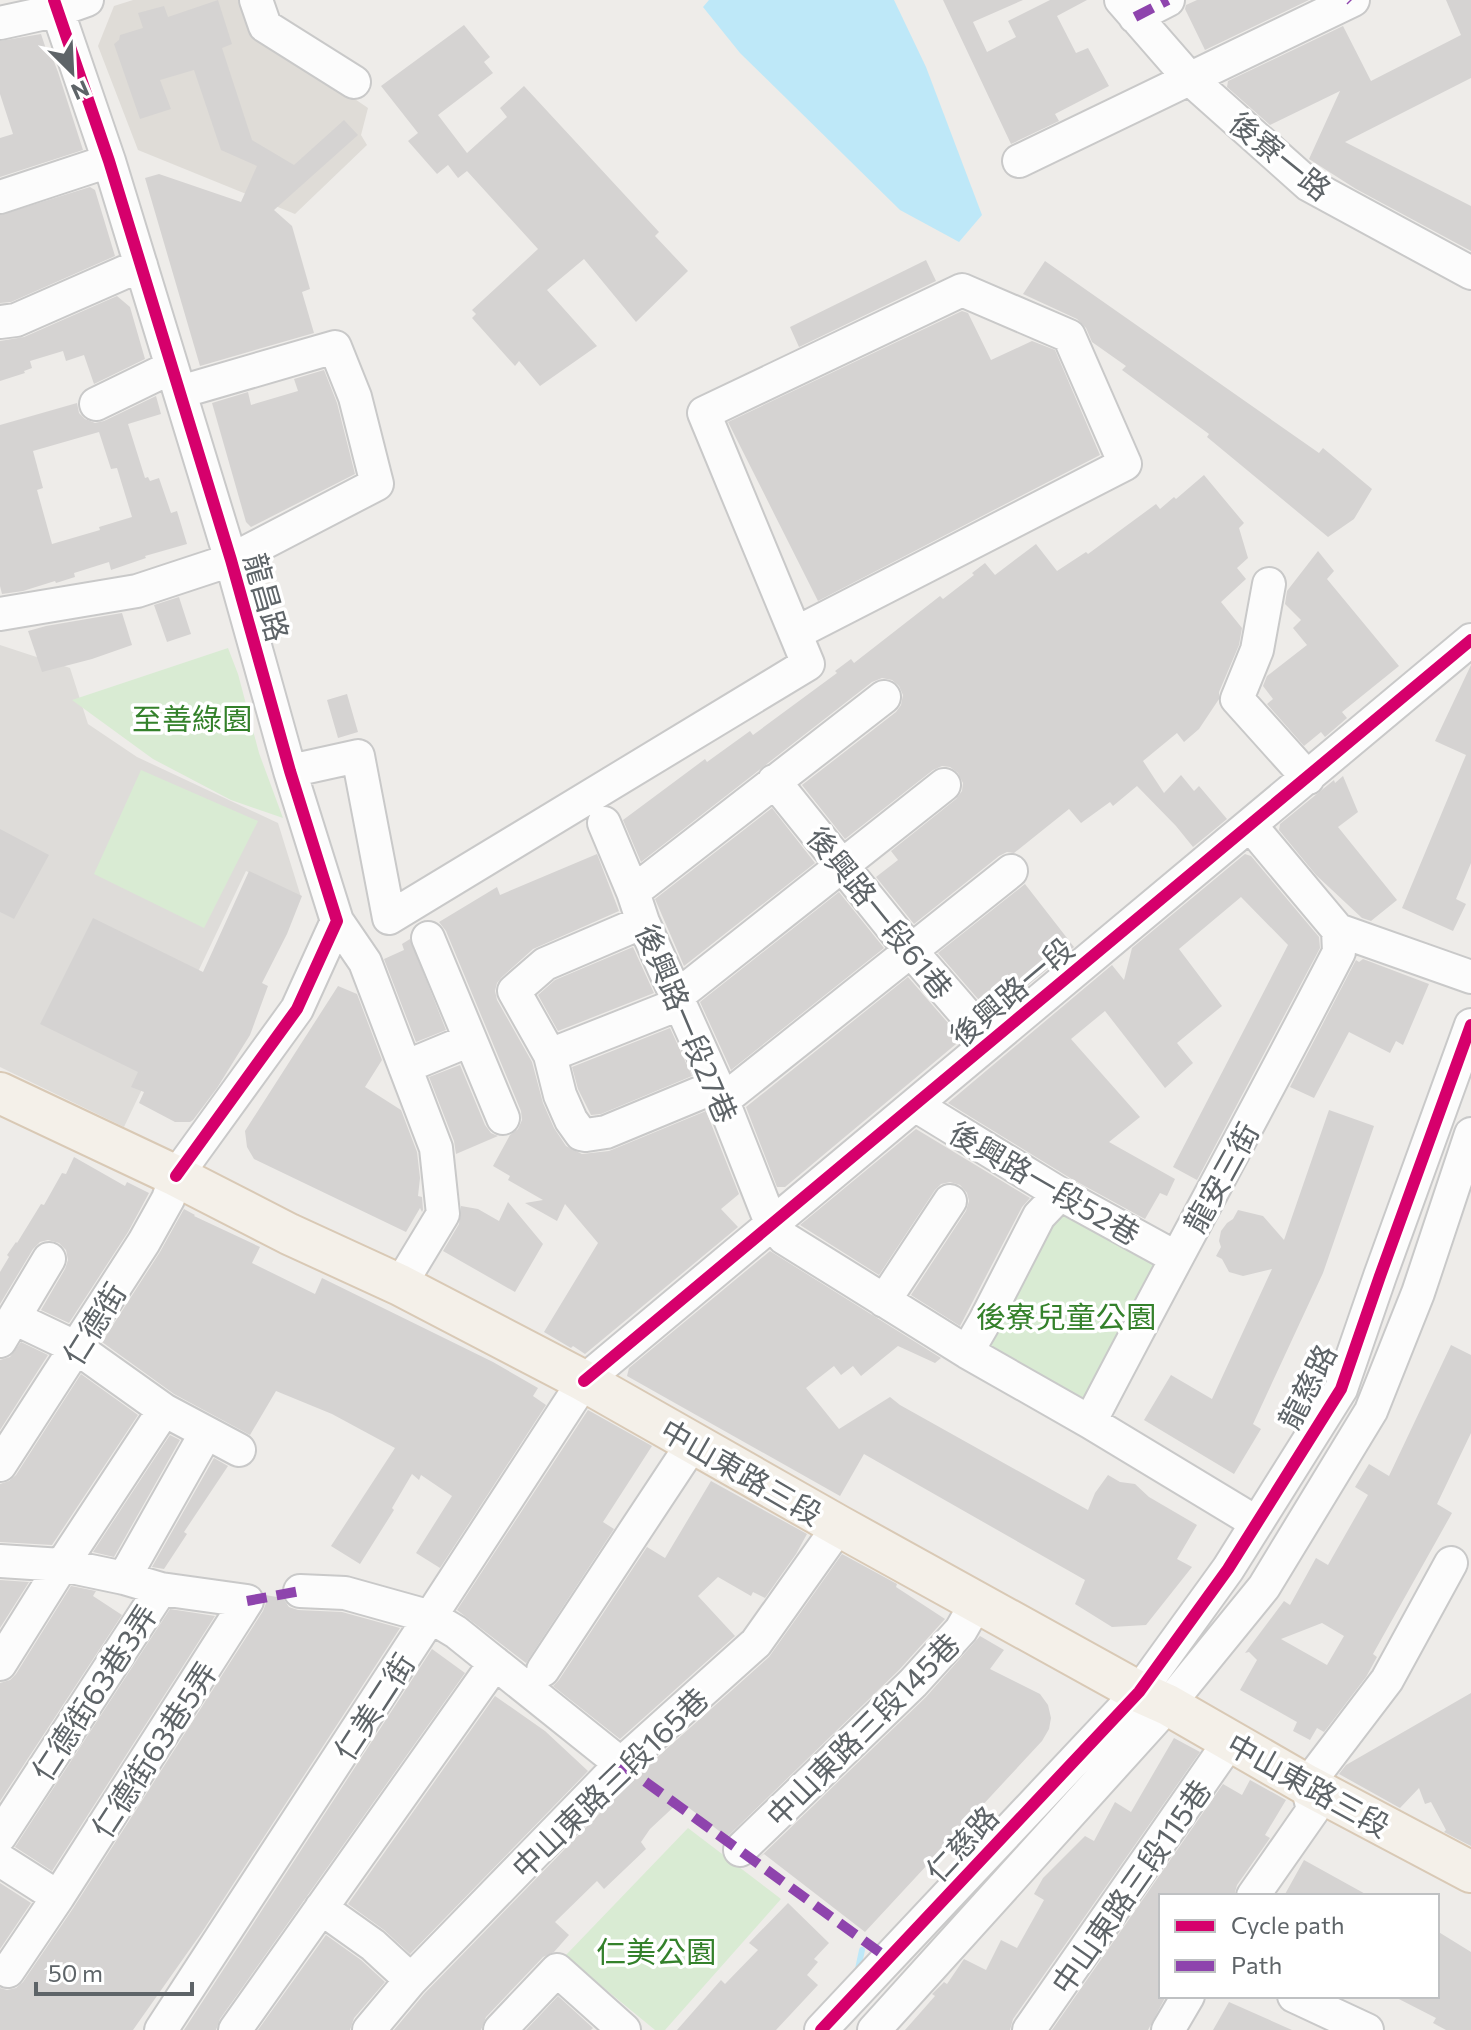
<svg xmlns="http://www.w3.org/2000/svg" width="1471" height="2030" font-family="Commissioner,'Noto Sans TC',sans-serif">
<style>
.industrial{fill:#dedcd9}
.education{fill:#dfdcd7}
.green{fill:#d9ebd3}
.water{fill:#bee8f8}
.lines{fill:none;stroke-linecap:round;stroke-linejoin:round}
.stream{stroke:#bee8f8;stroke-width:6}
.building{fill:#d5d3d2;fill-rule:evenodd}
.minor-casing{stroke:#c9c9c9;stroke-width:36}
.major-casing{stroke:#d9c9b5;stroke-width:44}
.minor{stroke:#fcfcfc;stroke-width:32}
.major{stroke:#f4f0e9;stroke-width:40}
.quiet{stroke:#8e44ad;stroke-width:10;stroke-dasharray:20 10;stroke-linecap:butt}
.cycleway-casing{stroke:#fff;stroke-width:17}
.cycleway{stroke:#d6006c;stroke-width:12}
.labels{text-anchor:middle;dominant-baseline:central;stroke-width:7;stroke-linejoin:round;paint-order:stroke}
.street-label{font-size:30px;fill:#5e6468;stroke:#fff}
.park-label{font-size:30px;fill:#34812b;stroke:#fff}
</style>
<rect width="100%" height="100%" fill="#eeece9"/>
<path class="industrial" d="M0 645 70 668 88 724 137 757 278 823 301 897 246 871 124 1127 0 1067Z"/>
<path class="education" d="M133 0H242L252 29 368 108 361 135 367 145 295 214 138 150 98 46 114 6Z"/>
<path class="green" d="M228 648 238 674 259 753 283 818 231 800 153 759 72 700Z
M141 770 258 821 204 928 94 874Z
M1065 1206 1164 1262 1094 1412 973 1339Z
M688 1828 781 1899 665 2030H655L565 1956Z"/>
<path class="water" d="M709 0H894L926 67 982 215 959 242 900 210 740 53 703 7Z"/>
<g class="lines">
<path class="stream" d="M858 1969 862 1950"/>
</g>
<path class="building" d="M218 0 232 44 222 48 252 140 294 165 344 120 358 135 274 210 292 226 310 289 302 292 314 333 200 366 145 178 159 174 241 202 257 166 221 150 194 70 160 80 171 109 140 119 114 44 119 40 120 35 143 28 138 13 164 6 168 17Z
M943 0H1023L973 22 987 52 1016 37 1008 21 1050 0H1087L1057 16 1076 53 1088 48 1109 86 1055 114 1059 121 1011 144Z
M1197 0H1309L1205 50 1185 9 1186 5Z
M1446 0H1471V78L1345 142 1471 206V251L1356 189 1309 159 1340 91 1270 125 1227 87 1228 81 1343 26 1371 81 1461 35Z
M464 25 490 57 484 62 493 73 438 115 467 153 507 117 500 108 524 86 659 232 655 236 688 271 636 322 584 259 547 290 597 346 540 386 519 361 515 366 472 318 476 314 472 310 538 249 467 171 458 178 448 165 437 174 408 141 418 133 381 86Z
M41 34 48 55 51 54 58 72 83 150 0 177V138L13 134 0 94V41Z
M90 187 95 190 115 256 11 302 0 303V215Z
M926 260 936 281 799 347 790 327Z
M1045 261 1319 453 1323 448 1372 489 1354 519 1328 537 1207 437 1209 434 1122 370 1126 366 1092 342 1086 328 1077 319 1023 294Z
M117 296 130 307 145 359 94 384 84 355 66 361 63 351 30 361 32 368 24 371 25 373 0 381V341L24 337Z
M962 311 968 313 991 360 1032 341 1055 350 1100 455 818 601 728 422Z
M324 370 337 403 355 474 251 527 246 522 212 403 248 392 251 405 298 391 294 379Z
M156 396 161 414 128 424 145 478 148 477 150 481 159 478 171 513 177 511 187 544 145 556 146 558 111 570 109 562 74 573 75 577 56 583 55 581 23 591 2 594 0 586V425L77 403 79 413 85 419 95 423 104 421ZM99 432 111 469 117 468 132 517 99 527 100 530 52 544 37 490 43 488 33 451Z
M1204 475 1244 523 1239 528 1248 558 1237 568 1246 579 1221 602 1242 628 1239 645 1219 692V699L1199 729 1184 742 1177 733 1143 761 1164 793 1181 775 1194 791 1199 786 1227 819 1193 847 1176 826 1137 786 1113 806 1110 802 1081 823 1069 809 1014 853 1007 852 999 856 914 924 876 877 898 860 891 851 956 799 962 791 963 783 958 773 950 767 942 766 933 770 845 839 802 785 896 712 901 705 903 695 899 686 892 680 882 678 872 682 641 862 623 820 705 759 707 762 750 731 753 735 837 673 835 671 851 659 854 663 940 596 943 599 974 575 972 573 985 563 995 575 1036 544 1057 571 1086 552 1088 554 1156 504 1160 509 1174 497 1176 499Z
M1318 551 1334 571 1327 579 1399 666 1342 712 1347 718 1325 737 1321 732 1304 746 1267 704 1273 699 1263 686 1267 676 1307 645 1293 628 1301 620 1285 604 1287 591Z
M179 597 191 634 167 642 154 605Z
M122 613 132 645 92 659 42 672 28 631 46 626Z
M1471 665V863L1456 899 1466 904 1453 931 1402 908 1466 755 1435 741Z
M347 694 358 732 338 738 327 700Z
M1343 776 1358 812 1338 827 1397 900 1371 921 1362 918 1316 875 1279 830 1280 824 1334 780 1335 783Z
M772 808 815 863 684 966 655 899Z
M0 829 49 855 14 919 0 912Z
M597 854 619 911 533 949 502 977 497 983 495 991 497 1000 532 1062 543 1103 554 1128 566 1146 582 1154 609 1151 706 1111 739 1194 721 1209 738 1227 585 1354 573 1346 571 1348 544 1332 598 1243 565 1204 557 1221 525 1203 543 1200 508 1180 510 1176 493 1166 510 1135 518 1129 522 1120 521 1111 446 931 439 922 497 887 500 895Z
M1245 854 1251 856 1319 937 1320 948 1197 1180 1173 1167 1288 945 1241 897 1179 949 1222 1006 1177 1043 1193 1063 1165 1088 1105 1011 1071 1039 1140 1117 1109 1142 1175 1179 1167 1196 1160 1193 1145 1219 1070 1178 948 1103 1112 965 1124 980 1132 948Z
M249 871 302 896 287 934 262 983 268 986 250 1035 217 1088 193 1120 190 1122H175L139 1103 144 1092 131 1087 138 1072 40 1024 93 918 203 972Z
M1025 884 1074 947 992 1015 938 953Z
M839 892 884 948 731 1070 700 1002Z
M410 939 446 1030 416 1042 384 959 404 950 402 944Z
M633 947 654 993 558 1031 538 995 555 980Z
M1363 959 1429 984 1403 1045 1396 1041 1390 1053 1349 1032 1314 1098 1290 1087 1356 960 1359 962Z
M908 977 962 1039 785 1187H777L746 1107Z
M338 986 357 994 382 1060 365 1087 401 1110 417 1152 420 1178 418 1196 422 1197 423 1210 422 1212 420 1208 406 1232 254 1159 247 1147 245 1131Z
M670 1028 692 1076 601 1114 591 1115 578 1089 572 1067Z
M460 1065 485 1125 491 1133 498 1136 456 1154 454 1141 429 1077Z
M1329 1110 1374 1126 1323 1273 1253 1424 1261 1429 1234 1474 1144 1420 1171 1375 1212 1399 1272 1269 1243 1276 1229 1272 1222 1259 1216 1256 1221 1247 1219 1241 1221 1231 1227 1223 1233 1219 1238 1210 1263 1216 1284 1240Z
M916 1129 1030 1198 1022 1207 960 1326 911 1295 966 1211 969 1201 967 1193 960 1185 950 1182 941 1184 935 1190 879 1275 800 1225Z
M74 1157 125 1186 127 1182 149 1193 128 1232 69 1323 41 1310 65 1269 68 1260 66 1250 59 1243 48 1240 40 1242 33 1249 0 1304V1272L9 1257 7 1255 16 1242 17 1243 41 1204 44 1205 62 1173 66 1174Z
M508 1202 543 1244 515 1292 443 1251 459 1224 461 1206 478 1209 499 1221Z
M184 1209 195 1215 194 1216 260 1247 252 1263 315 1294 322 1278 493 1362 538 1388 533 1396 546 1405 440 1568 416 1553 452 1496 421 1475 419 1480 412 1474 392 1508 394 1510 360 1564 331 1546 395 1448 332 1414 276 1391 250 1435 174 1394 102 1342 160 1252Z
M770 1251 941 1358 935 1363 898 1346 861 1376 853 1366 841 1375 834 1366 806 1388 839 1429 890 1397 900 1405 1088 1510 1095 1493 1108 1475 1120 1482 1135 1484 1149 1497 1197 1525 1177 1559 1192 1567 1146 1625 1112 1627 1075 1604 1085 1580 864 1454 840 1496 627 1376 629 1368Z
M21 1342 48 1355 0 1430V1360L10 1357Z
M1451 1345 1471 1355V1433L1437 1504 1452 1513 1373 1654 1377 1657 1366 1677 1324 1732 1317 1728 1310 1740 1293 1731 1297 1722 1240 1690 1257 1660 1249 1652 1245 1653 1284 1601 1290 1605 1316 1558 1328 1565 1368 1495 1355 1487 1369 1464 1389 1476ZM1322 1623 1344 1636 1327 1665 1281 1639Z
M81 1374 138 1415 52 1545 0 1542V1484L9 1481 16 1475Z
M588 1410 652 1446 603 1522 614 1529 526 1663 457 1610Z
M170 1435 180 1440 114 1557 93 1552Z
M214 1458 228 1466 184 1532 187 1534 164 1569 152 1567Z
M711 1481 807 1534 796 1554 765 1598 753 1592 751 1596 718 1577 698 1596 735 1636 620 1739 553 1686 559 1680 647 1547 665 1558Z
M842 1554 897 1584 896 1587 945 1619 899 1670 727 1837 680 1801 650 1829 641 1842 646 1849 604 1889 597 1881 555 1922 569 1935 554 1952 543 1957 486 2017 481 2030H394L425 1993 634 1778 769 1657Z
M0 1580 29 1582 0 1628Z
M71 1586 96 1591 93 1596 122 1615 0 1801V1683L10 1680 16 1674Z
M265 1595 283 1598 289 1607 298 1610 342 1612 400 1628 202 1932 133 2030H0V1988L7 1990 16 1988 23 1982 74 1907 263 1611 266 1603Z
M170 1609 215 1616 52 1871 15 1847Z
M980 1636 1004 1650 990 1669 1040 1694 1048 1705 1051 1718 1049 1729 1042 1741 865 1932 764 1854 758 1859 926 1697Z
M432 1649 465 1673 220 2019 216 2030H184Z
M1471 1693V1846L1444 1832 1446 1830 1431 1802 1425 1804 1419 1788 1400 1808 1339 1774 1346 1765Z
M495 1696 545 1731 588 1771 410 1954 384 1930 348 1904Z
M1174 1738 1200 1752 1013 2019 1010 2030H905L935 1996 932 1994 944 1982 947 1984 964 1959 986 1970 1001 1940 1017 1948 1044 1900 1034 1894 1043 1878 1085 1836 1094 1841 1115 1802 1131 1812Z
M1250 1780 1286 1800 1265 1835 1270 1838 1237 1885 1234 1896H1161V1996H1166L1148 2030H1052L1223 1784 1242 1795Z
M1304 1860 1369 1896H1284Z
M0 1883 31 1903 0 1949Z
M788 1903 829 1943 814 1959 818 1962 807 1975 818 1985 776 2030H677L721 1980 725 1984 758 1950 749 1943Z
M1437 1931 1471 1952V2030H1446L1433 2023 1436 2018 1393 1996H1437Z
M326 1935 361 1960 385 1982 354 2018 350 2030H258Z
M558 1996 593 2028 591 2030H526Z
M1229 2002 1292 2030H1213Z"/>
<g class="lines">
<g class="minor-casing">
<path id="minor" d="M256 0 265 26 354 82
M1121 0 1189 78 1309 185 1471 273
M1135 17 1168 0
M0 23 59 10 87 0
M1019 161 1353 0
M0 197 109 161
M0 322 16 320 141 265
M96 404 172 367
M1269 584 1257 650 1237 699 1308 778
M0 614 137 591 231 560 377 484 355 397 335 347 180 392
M290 771 358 756 389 918 808 664 704 413 962 290 1069 336 1125 464 796 633
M774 781 911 951 990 1042
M604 823 633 892 643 922 717 1086 771 1223 784 1238 967 1352 1090 1422 1257 1523
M1250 825 1338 930 1471 977
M633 892 884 697
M337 921 365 962 436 1148 443 1214 400 1285
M643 922 545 964 514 991 550 1055 560 1095 571 1120 581 1134 586 1135 606 1132 717 1086
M428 938 503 1118
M676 997 944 785
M550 1055 679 1004
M405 1067 470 1040
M722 1101 1011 871
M915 1105 1060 1194 1175 1257
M884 1301 950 1201
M14 1318 77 1348 164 1410 239 1450
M0 1341 49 1259
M967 1352 985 1321 1039 1216 1060 1194
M1090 1422C1172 1264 1258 1109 1339 952L1338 930
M0 1465 144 1242 168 1199 176 1176 297 1009 337 921 290 771 231 560 109 161 54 0
M0 1561 62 1565 124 1578 161 1589 247 1601 58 1897 8 1971
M124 1578 206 1433
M300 1591 345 1593 431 1617 456 1632 621 1764
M0 1664 62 1565 164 1410
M543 1670 693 1443
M0 1836 161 1589
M740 1850 913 1683 961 1630 977 1602
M0 1860 58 1897
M1253 1896 1313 1810 1307 1785 1387 1680 1451 1563
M321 1908 373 1945 411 1980
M1294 1996 1367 2030
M161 2030 584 1381 1471 640
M235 2030 495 1663
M369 2030 411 1980 621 1764 756 1643 839 1526
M500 2030 557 1970 624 2030
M821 2030 1139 1692 1228 1569 1341 1389 1380 1276 1471 1025
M874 2030 1168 1705 1264 1587 1371 1411 1418 1293 1471 1134
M1029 2030 1230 1741
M1168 2030 1188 1996"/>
</g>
<g class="major-casing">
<path id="major" d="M0 1093 176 1176 289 1234 400 1285 584 1381 839 1526 1139 1692 1168 1705 1307 1785 1471 1872"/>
</g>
<use href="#minor" class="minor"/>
<use href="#major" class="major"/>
<path class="quiet" d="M1350 0 1351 1
M1135 17 1168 0
M247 1601 300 1591
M621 1764 889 1959"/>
<g class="cycleway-casing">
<path id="cycleway" d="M54 0 109 161 231 560 290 771 337 921 297 1009 176 1176
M584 1381 1471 640
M821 2030 1139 1692 1228 1569 1341 1389 1380 1276 1471 1025"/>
</g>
<use href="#cycleway" class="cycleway"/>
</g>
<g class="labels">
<g class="street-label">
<text transform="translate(1281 155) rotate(39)">後寮一路</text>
<text transform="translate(268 597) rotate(74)">龍昌路</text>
<text transform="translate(881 912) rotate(51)">後興路一段61巷</text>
<text transform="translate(1011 991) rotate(-40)">後興路一段</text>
<text transform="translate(688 1023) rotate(67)">後興路一段27巷</text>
<text transform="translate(1220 1177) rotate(-61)">龍安三街</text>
<text transform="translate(1045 1182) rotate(30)">後興路一段52巷</text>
<text transform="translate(93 1323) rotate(-58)">仁德街</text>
<text transform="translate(1306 1386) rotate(-63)">龍慈路</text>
<text transform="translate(742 1471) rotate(30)">中山東路三段</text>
<text transform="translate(93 1692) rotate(-57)">仁德街63巷3弄</text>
<text transform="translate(373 1706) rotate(-57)">仁美二街</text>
<text transform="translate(862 1729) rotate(-45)">中山東路三段145巷</text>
<text transform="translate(153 1749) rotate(-57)">仁德街63巷5弄</text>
<text transform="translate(609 1782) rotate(-44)">中山東路三段165巷</text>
<text transform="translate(1309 1784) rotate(29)">中山東路三段</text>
<text transform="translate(961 1843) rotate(-47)">仁慈路</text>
<text transform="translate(1130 1886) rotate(-55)">中山東路三段115巷</text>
</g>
<g class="park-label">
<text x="192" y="717">至善綠園</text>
<text x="1066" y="1315">後寮兒童公園</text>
<text x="656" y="1950">仁美公園</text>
</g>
</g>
<rect x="1159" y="1894" width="280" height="104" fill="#ffffff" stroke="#bfc1c3" stroke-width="2"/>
<rect x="1175" y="1920" width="40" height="12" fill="#d6006c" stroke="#bfc1c3" stroke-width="2"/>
<text x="1231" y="1934" font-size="24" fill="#5e6468">Cycle path</text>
<rect x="1175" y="1960" width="40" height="12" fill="#8e44ad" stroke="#bfc1c3" stroke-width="2"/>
<text x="1231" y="1974" font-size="24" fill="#5e6468">Path</text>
<g transform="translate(72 72) rotate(156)" stroke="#ffffff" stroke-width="6" paint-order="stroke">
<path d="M0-6L14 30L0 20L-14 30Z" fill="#5e6468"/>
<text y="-12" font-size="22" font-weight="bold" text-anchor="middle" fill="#5e6468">N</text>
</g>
<path d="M36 1982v12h156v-12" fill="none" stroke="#5e6468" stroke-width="4"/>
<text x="48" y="1982" font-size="24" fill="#5e6468" stroke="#ffffff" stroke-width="6" paint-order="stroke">50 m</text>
</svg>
